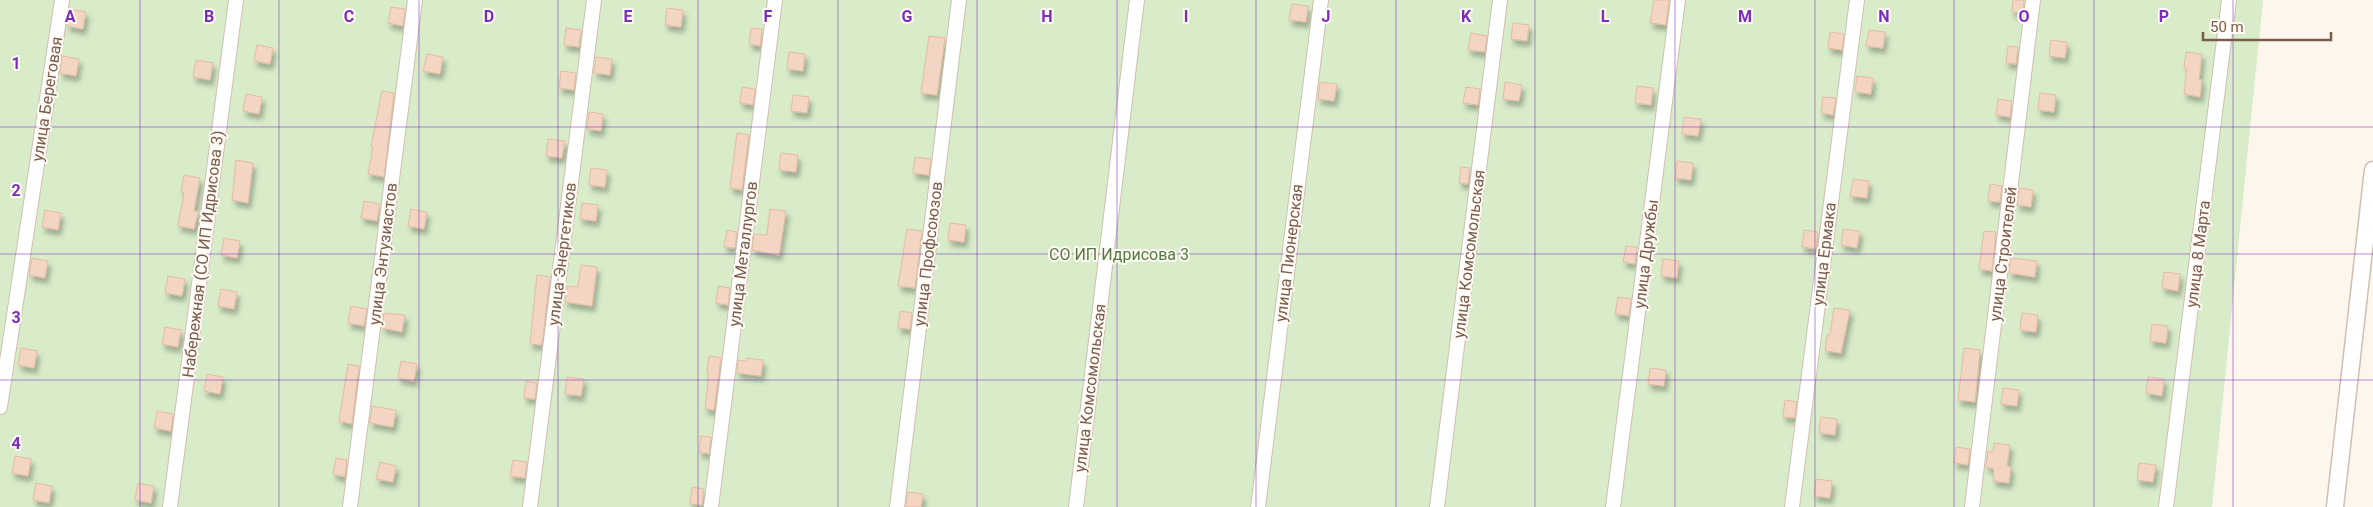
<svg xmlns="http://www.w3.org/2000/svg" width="2373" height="507" font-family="Roboto,sans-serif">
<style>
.green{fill:#d8ecc9}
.building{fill:#f3d5c3;stroke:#e6bba3;filter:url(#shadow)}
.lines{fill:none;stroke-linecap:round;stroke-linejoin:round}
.minor-casing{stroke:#d1beb0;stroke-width:16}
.tertiary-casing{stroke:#d1beb0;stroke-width:19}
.minor{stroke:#fff;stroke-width:14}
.tertiary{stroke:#fff;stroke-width:16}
.grid{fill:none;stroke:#7b2cbf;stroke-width:1;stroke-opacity:0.55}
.labels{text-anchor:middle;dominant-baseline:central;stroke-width:4;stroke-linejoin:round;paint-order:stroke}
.street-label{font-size:16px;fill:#7a5c4d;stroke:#fffaf3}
.park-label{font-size:16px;fill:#537a41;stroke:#fffaf3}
.grid-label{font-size:16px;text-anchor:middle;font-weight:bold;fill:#7b2cbf;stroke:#fffaf3;stroke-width:4;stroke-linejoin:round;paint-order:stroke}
</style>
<defs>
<filter id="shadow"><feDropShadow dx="3" dy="5.5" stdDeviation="2.5" flood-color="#0004"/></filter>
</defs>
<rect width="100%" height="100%" fill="#fdf6ec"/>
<path class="green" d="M0 0H2263L2212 507H0Z"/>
<path class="building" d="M1654 0H1669L1666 25 1650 23Z
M2013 0H2024L2023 13 2012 12Z
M1292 4 1308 6 1306 22 1289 20Z
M391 7 405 9 403 26 388 23Z
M667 8 683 10 681 27 665 25Z
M70 9 86 12 83 29 67 26Z
M1513 23 1529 25 1527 41 1511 39Z
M566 28 581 30 579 47 564 45Z
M751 28 762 29 760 46 749 44Z
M1869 30 1885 32 1883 48 1866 46Z
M1830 32 1844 34 1842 50 1828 48Z
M1471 33 1487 36 1485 52 1468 50Z
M929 36 945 38 937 95 921 93Z
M2051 40 2067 42 2065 58 2049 56Z
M257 45 273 48 270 64 254 61Z
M2008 46 2018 47 2016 64 2006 63Z
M789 52 805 54 803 71 787 69Z
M2186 52 2202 54 2199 80H2202L2200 97 2184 94 2187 68H2184Z
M427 54 443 57 440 74 423 71Z
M62 56 79 59 76 76 60 73Z
M596 57 612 59 610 75 594 73Z
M196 60 213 63 210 80 193 77Z
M561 71 576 73 574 90 559 88Z
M1857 76 1873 78 1871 94 1855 92Z
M1320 82 1337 84 1334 101 1318 99Z
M1505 82 1522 85 1519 101 1503 99Z
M1637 86 1653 88 1651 105 1635 103Z
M742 87 755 89 753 105 740 103Z
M1466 87 1480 89 1478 105 1463 103Z
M382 91 394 93 384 177 368 174 373 147 371 146Z
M2040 93 2056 95 2054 112 2038 110Z
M246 94 262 97 259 114 243 111Z
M793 95 809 97 807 113 791 111Z
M1823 97 1836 98 1833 115 1821 113Z
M1998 99 2012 101 2010 117 1996 115Z
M589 112 603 114 601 131 587 129Z
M1684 117 1701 119 1698 136 1682 134Z
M737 133 749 135 742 190 730 188Z
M548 139 565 141 562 158 546 156Z
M781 153 798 155 796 172 779 170Z
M915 157 931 159 929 175 913 173Z
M236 160 253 163 248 203 232 200Z
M1677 161 1693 163 1691 180 1675 178Z
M1461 167 1470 168 1468 184 1459 183Z
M591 168 607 170 605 187 589 185Z
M184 175 200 178 194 211 198 212 194 229 178 226 184 193 181 192Z
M1853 179 1869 181 1867 198 1850 196Z
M1990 184 2002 186 2000 202 1988 201Z
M2019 188 2033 190 2031 207 2017 205Z
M364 201 380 204 377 221 361 218Z
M582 203 598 205 596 221 580 219Z
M411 209 427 212 424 229 408 226Z
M770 209 786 211 779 255 752 250 754 234 767 235Z
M45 210 61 213 58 230 42 227Z
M950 223 966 225 964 242 948 240Z
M907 229 922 231 915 288 898 286Z
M1843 229 1860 231 1857 248 1841 245Z
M727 230 737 232 735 248 724 247Z
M1804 230 1818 232 1816 249 1802 247Z
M1984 231 1996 232 1992 271 1979 269Z
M224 238 240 241 237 258 221 255Z
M1626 246 1637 247 1635 264 1623 262Z
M32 258 48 261 45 278 29 275Z
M2011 258 2037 261 2035 277 2009 273Z
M1663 259 1679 261 1677 278 1661 276Z
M581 265 597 267 592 306 565 302 567 286 578 287Z
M2164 272 2180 274 2178 291 2162 288Z
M537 275 550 277 542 345 530 344Z
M168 276 185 279 182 296 165 293Z
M718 286 730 288 728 305 716 303Z
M221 289 237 292 234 309 218 306Z
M1618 297 1631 299 1629 316 1615 314Z
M351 306 367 309 364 326 348 323Z
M1834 308 1850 310 1841 353 1825 351 1827 335H1830Z
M900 311 912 313 910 329 898 328Z
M384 313 405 315 402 332 382 328Z
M2022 313 2038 315 2036 332 2020 330Z
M2152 324 2168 326 2166 343 2150 341Z
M165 327 181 330 178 347 162 344Z
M21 348 37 351 34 368 18 365Z
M1964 348 1980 350 1975 402 1958 400Z
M709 356 721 358 714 410 705 409 709 373H707Z
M747 358 763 360 761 376 737 373 738 360 746 361Z
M401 361 417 364 414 381 398 378Z
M348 364 359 366 352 424 339 421Z
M1650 368 1666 370 1664 386 1648 384Z
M207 374 223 377 220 394 204 391Z
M567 377 584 379 581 396 565 394Z
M2148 377 2164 379 2162 396 2146 393Z
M526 381 537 383 535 399 524 398Z
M2003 388 2019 390 2017 406 2001 404Z
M1785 400 1797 402 1795 418 1783 417Z
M372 406 396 410 393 427 370 423Z
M157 411 173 414 171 431 154 428Z
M1821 417 1837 419 1835 435 1819 433Z
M701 436 711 437 709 454 699 452Z
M1994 443 2010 445 2007 466 2011 467 2009 483 1993 481 1994 469 1986 467 1988 451 1993 452Z
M1956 447 1970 449 1968 465 1954 463Z
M15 456 31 459 28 476 12 473Z
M336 458 347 460 345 477 333 474Z
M513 460 527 462 525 478 510 476Z
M380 462 396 466 393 482 376 479Z
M2139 463 2156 465 2153 482 2137 480Z
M1816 479 1832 481 1830 498 1814 496Z
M36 483 52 486 49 503 33 500Z
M138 483 154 486 151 503 135 500Z
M692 487 704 489 702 505 690 504Z
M908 492 923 494 921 507H906Z"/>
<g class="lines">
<g class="minor-casing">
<path id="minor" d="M0 407 62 0
M170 507 236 0
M350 507 415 0
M530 507 594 0
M711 507 775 0
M897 507 959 0
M1076 507 1137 0
M1258 507 1321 0
M1437 507 1500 0
M1613 507 1678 0
M1792 507 1857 0
M1972 507 2033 0
M2166 507 2229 0"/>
</g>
<g class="tertiary-casing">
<path id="tertiary" d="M2335 507 2373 170"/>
</g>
<use href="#minor" class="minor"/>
<use href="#tertiary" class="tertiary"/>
</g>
<path class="grid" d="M140 0V507M279 0V507M419 0V507M558 0V507M698 0V507M838 0V507M977 0V507M1117 0V507M1256 0V507M1396 0V507M1535 0V507M1675 0V507M1815 0V507M1954 0V507M2094 0V507M2233 0V507M0 127H2373M0 254H2373M0 380H2373"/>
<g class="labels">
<g class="street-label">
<text transform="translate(47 99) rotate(-81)">улица Береговая</text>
<text transform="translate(1289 253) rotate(-83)">улица Пионерская</text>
<text transform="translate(203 254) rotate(-83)">Набережная (СО ИП Идрисова 3)</text>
<text transform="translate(383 254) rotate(-83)">улица Энтузиастов</text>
<text transform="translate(562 254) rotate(-83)">улица Энергетиков</text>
<text transform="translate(743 254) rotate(-83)">улица Металлургов</text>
<text transform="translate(928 254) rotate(-83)">улица Профсоюзов</text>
<text transform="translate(1469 254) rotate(-83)">улица Комсомольская</text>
<text transform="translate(1646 254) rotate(-83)">улица Дружбы</text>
<text transform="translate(1824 254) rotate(-83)">улица Ермака</text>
<text transform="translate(2003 254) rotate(-83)">улица Строителей</text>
<text transform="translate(2198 254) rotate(-83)">улица 8 Марта</text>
<text transform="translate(1090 388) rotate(-83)">улица Комсомольская</text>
</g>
<g class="park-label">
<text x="1119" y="254">СО ИП Идрисова 3</text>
</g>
</g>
<g class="grid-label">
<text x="70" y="22">A</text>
<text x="209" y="22">B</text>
<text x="349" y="22">C</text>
<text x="489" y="22">D</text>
<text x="628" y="22">E</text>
<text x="768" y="22">F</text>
<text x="907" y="22">G</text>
<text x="1047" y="22">H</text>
<text x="1186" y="22">I</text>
<text x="1326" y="22">J</text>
<text x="1466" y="22">K</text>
<text x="1605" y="22">L</text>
<text x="1745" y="22">M</text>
<text x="1884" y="22">N</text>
<text x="2024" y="22">O</text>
<text x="2164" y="22">P</text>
<text x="16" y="69">1</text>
<text x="16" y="196">2</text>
<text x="16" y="323">3</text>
<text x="16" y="449">4</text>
</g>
<path d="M2203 32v8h128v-8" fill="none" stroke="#7a5c4d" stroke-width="2.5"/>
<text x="2210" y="32" font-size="15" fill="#7a5c4d" stroke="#fffaf3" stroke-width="4" paint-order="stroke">50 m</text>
</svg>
